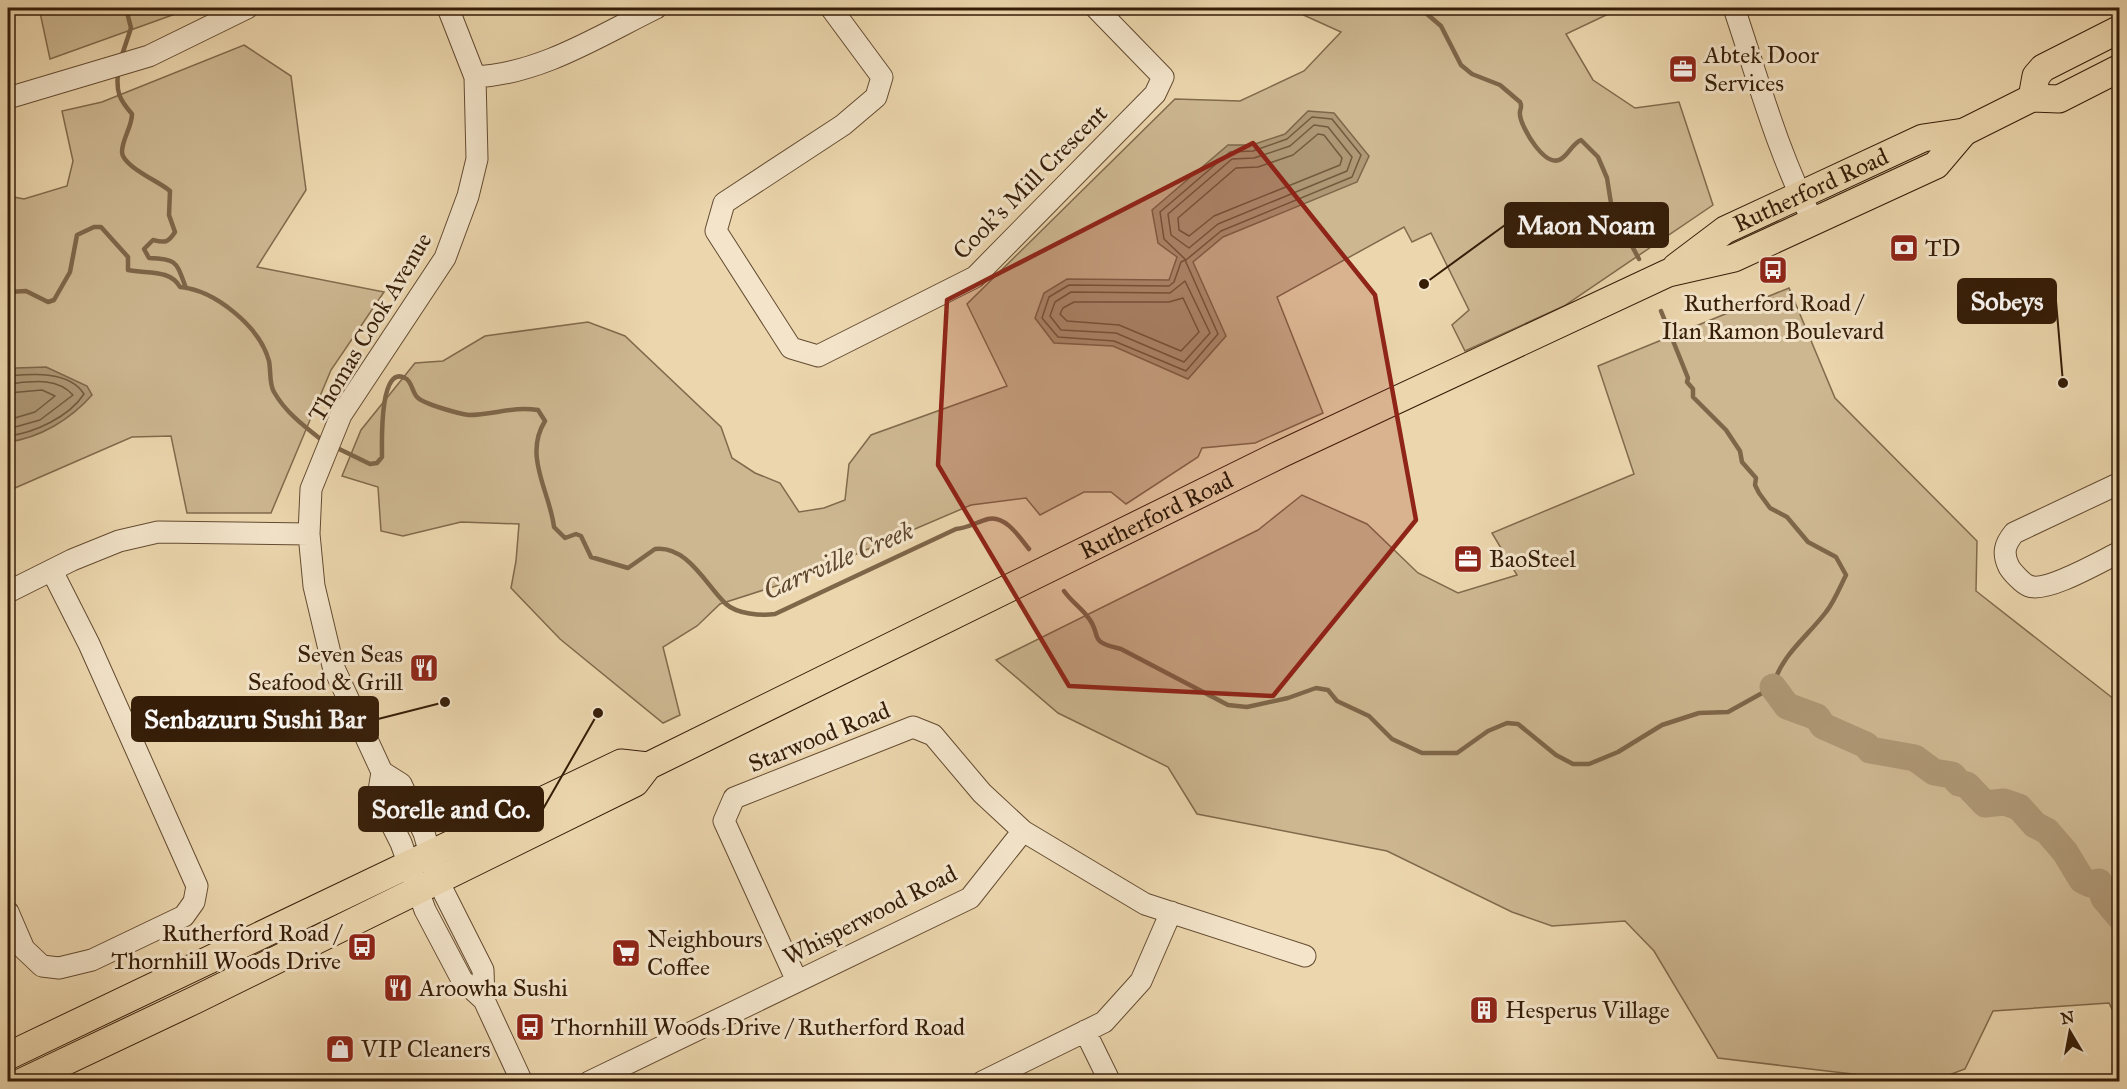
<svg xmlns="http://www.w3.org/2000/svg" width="2127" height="1089" font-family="'IM FELL Great Primer',serif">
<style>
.green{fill:#cdb791;stroke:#816a4c;stroke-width:1.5}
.water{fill:#ae9775;stroke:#7e6649;stroke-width:1.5}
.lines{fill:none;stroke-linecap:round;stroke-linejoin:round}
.shore{stroke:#725a3e;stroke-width:1.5}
.stream{stroke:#7e6649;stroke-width:4.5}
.river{stroke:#ae9775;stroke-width:27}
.minor-casing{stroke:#634b31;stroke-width:23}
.major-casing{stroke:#351d08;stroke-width:29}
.minor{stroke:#f3e4ca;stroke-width:21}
.major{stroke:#ecd6ad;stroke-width:27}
.marked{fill:#8f2418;fill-opacity:0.2;stroke:#8f2418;stroke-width:4.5;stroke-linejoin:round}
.labels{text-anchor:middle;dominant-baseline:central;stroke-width:6;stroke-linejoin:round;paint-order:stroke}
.poi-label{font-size:24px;fill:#351d08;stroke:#f3e4ca;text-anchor:start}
.street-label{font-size:24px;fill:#351d08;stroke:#f3e4ca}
.water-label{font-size:26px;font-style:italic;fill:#5f482e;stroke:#f3e4ca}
.leader{fill:none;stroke:#351d08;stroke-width:2}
.callout-dot{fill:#351d08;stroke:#f3e4ca;stroke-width:2}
.callout{fill:#351d08;stroke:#351d08;stroke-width:2}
.callout-label{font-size:26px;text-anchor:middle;font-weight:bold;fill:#fff}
</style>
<rect width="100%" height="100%" fill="#ecd6ad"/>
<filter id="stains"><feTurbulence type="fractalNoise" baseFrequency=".00333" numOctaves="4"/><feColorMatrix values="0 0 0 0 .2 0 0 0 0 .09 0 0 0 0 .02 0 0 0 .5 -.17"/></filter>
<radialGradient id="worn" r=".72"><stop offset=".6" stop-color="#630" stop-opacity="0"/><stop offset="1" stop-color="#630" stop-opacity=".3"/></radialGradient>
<path class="green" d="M39 8H192L50 59Z
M1288 8H1621L1566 34 1593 80 1635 108 1679 102 1713 205 1564 306 1465 351 1452 325 1469 310 1431 233 1412 242 1404 227 1277 297 1323 413 1255 443 1202 448 1198 457 1126 504 1111 492H1084L1040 515 1026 498 971 505 798 579 720 604 697 626 663 647 680 715 663 723 560 639 511 588 516 561 519 524 461 522 403 536 381 531 378 487 342 476 361 430 415 363 443 361 485 336 588 322 625 336 721 427 732 458 755 473 780 483 799 512 824 508 845 500 849 464 871 435 1007 386 967 304 1175 99 1240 101 1304 71 1341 32Z
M244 45 291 76 306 190 257 267 384 292 331 370 271 513H187L171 436 132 437 8 491V196L24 199 67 186 73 161 62 111 102 102Z
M1789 288 1835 398 1977 541 1976 591 2119 703V1023L2109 1003 1993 1011 1965 1069 1933 1081H1879L1861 1075 1718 1058 1654 951 1625 921 1552 926 1512 912 1387 851 1197 814 1168 767 1058 713 996 660 1258 530 1302 495 1367 524 1418 573 1458 593 1517 575 1492 533 1634 474 1598 366Z"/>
<path class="water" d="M1308 111 1334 113 1369 156 1357 182 1223 237 1193 262 1226 336 1188 379 1113 346 1054 343 1035 318 1044 293 1067 279 1169 280 1177 257 1158 243 1152 210 1228 145H1252L1285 134Z
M46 367 87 386 92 395C71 419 40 438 8 442V371L16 368Z"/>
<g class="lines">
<path class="shore" d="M1312 117 1332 119 1361 155 1352 177 1221 231 1186 260 1164 239 1160 212 1230 152 1253 151 1287 139Z
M1314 125 1328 127 1352 157 1347 171 1218 224 1189 248 1171 235 1168 214 1232 159 1254 158 1290 146Z
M1318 134 1324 135 1342 158 1340 165 1214 216 1189 236 1179 230 1178 218 1236 168 1258 167 1293 155Z
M1185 260 1218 334 1186 371 1114 341 1058 337 1042 318 1049 297 1069 285 1169 286 1174 282 1181 262Z
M1185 281 1210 333 1184 362 1116 333 1061 330 1050 316 1055 302 1071 292 1170 293Z
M1183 298 1199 332 1181 351 1119 325 1067 321 1060 314 1063 308 1074 302H1169Z
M8 376C31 374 69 370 84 394 69 417 34 433 8 436
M8 384C29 382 56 376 73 395L40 420 8 429
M8 393 42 390 55 396 35 412 8 420"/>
<path class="stream" d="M1420 8 1441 26 1461 65 1472 74 1500 85 1520 102C1523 108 1519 109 1520 115 1521 127 1545 169 1561 159 1569 154 1572 144 1581 140L1598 157 1607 178 1614 222 1627 237 1639 259
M121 58 131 28 126 8
M118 73C116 92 119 99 132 114 132 127 122 139 122 152 122 166 160 182 170 191L169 215 175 232C168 243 165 243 153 240L144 249 149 258C178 259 176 262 186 288
M8 292 26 291 48 302 54 300 70 272 77 235 94 227H101L128 257V270C147 274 170 269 180 287 215 290 260 327 269 361 271 371 269 384 274 392 286 413 305 427 323 441
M333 446 370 464 377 463 382 457C382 444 379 364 405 378 412 381 412 392 417 397 423 404 460 414 469 415 493 415 513 406 538 410L545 421C523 456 550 492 554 527L565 538 576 534 581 536 591 557 628 568 655 549C687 545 706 585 726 604 737 614 761 616 775 614L956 529C968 528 977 522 988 519 1006 515 1020 538 1029 549
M1064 591C1071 601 1080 607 1087 616 1104 636 1085 641 1121 649L1228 705 1247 707 1288 698 1316 688 1328 690 1337 701 1369 716 1392 739 1422 753H1457L1488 731 1507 723 1518 724 1556 755 1573 764H1589L1618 752 1662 725 1699 713 1728 712 1773 687C1780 656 1807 637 1826 612 1834 602 1840 587 1846 575L1836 557 1808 542 1787 517 1770 508 1759 493 1755 485 1756 478 1742 462 1740 451 1726 430 1693 397V389L1687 382 1688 378 1661 311"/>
<path class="river" d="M1773 687 1787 706 1817 717 1823 726 1866 745 1870 750 1915 758 1934 772 1952 775 1959 783 1967 785 1985 804 2004 802 2019 807 2035 825 2047 831 2065 852 2082 880 2090 884 2099 882 2104 898 2120 917"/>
<g class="minor-casing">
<path id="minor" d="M448 8 475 77 477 159 468 196 445 258 341 415 311 489 309 534 314 586 333 666 382 772 378 797 401 843 425 910 462 980 484 1000
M831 8 882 77 876 97 843 125 724 203 716 231 791 348 818 356 975 277 1155 94 1163 77 1096 8
M1734 8C1758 79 1778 154 1813 221
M475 77C540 74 599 36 656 8
M8 98 149 56 247 8
M2120 483 2014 533C2005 544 2002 553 2009 567 2012 572 2023 584 2029 586 2047 593 2101 561 2120 552
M8 592 72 560 119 541 158 532 309 534
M382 772 401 784 424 833 438 881 483 970 484 1000 522 1082
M8 912 24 949 42 966 59 968 92 960 184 916 194 902 197 886 89 644 52 571
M797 981 724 821 734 798 913 727 933 735 982 793 1023 831 1145 904 1305 956
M1085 1031 1110 1082
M589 1082 970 898 1023 831
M982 1082 1104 1022 1141 981 1171 912"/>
</g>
<g class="major-casing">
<g id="major">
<path d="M2032 98 2036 76 2043 68 2120 29"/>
<path id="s1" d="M1676 267 1725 230 1923 138 1964 132 2032 98 2059 99 2120 68"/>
<path d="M8 1056 621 763 648 766"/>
<path id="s2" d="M22 1082 195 1000 635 783 648 766 1283 453 1668 273 1734 258 1936 165 1964 132"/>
</g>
</g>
<use href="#minor" class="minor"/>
<use href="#major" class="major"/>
</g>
<path class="marked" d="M1253 143 1375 295 1416 520 1273 696 1069 686 938 465 947 300Z"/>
<defs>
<g id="office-square" transform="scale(1.5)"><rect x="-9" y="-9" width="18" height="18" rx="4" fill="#8f2418" stroke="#f3e4ca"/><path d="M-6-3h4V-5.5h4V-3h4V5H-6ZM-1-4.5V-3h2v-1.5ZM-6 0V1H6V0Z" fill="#fff"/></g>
<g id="bank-square" transform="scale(1.5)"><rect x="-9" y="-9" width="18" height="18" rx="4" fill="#8f2418" stroke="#f3e4ca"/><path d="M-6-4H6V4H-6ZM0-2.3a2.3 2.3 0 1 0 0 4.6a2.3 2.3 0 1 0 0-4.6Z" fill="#fff"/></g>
<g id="bus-square" transform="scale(1.5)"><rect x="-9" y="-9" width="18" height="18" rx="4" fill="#8f2418" stroke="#f3e4ca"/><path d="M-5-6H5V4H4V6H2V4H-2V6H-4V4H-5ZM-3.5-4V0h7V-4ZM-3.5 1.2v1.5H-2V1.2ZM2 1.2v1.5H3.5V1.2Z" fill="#fff"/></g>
<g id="restaurant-square" transform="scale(1.5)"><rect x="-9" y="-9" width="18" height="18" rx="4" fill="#8f2418" stroke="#f3e4ca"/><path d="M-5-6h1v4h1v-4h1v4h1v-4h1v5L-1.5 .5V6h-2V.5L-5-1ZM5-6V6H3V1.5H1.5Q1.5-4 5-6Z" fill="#fff"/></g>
<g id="supermarket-square" transform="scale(1.5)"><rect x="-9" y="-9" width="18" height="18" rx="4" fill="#8f2418" stroke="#f3e4ca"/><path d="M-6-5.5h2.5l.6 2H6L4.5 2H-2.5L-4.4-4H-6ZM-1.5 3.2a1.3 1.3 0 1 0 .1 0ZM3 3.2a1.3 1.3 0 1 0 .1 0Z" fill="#fff"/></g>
<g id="building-square" transform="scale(1.5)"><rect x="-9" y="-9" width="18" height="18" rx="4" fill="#8f2418" stroke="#f3e4ca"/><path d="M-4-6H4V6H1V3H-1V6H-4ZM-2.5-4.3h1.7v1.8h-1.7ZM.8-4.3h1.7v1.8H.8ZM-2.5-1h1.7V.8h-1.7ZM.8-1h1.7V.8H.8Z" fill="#fff"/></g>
<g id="shop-square" transform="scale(1.5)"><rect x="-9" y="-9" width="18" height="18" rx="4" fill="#8f2418" stroke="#f3e4ca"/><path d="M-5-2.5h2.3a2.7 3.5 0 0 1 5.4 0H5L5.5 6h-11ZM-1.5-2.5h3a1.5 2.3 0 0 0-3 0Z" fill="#fff"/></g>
</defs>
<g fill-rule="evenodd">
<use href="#office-square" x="1683" y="69"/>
<use href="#bank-square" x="1904" y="248"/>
<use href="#bus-square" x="1773" y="270"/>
<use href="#office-square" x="1468" y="559"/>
<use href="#restaurant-square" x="424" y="668"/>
<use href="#bus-square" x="362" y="947"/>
<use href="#supermarket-square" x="626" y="953"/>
<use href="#restaurant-square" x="398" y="988"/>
<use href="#building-square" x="1484" y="1010"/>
<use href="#bus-square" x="530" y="1027"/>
<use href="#shop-square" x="340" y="1049"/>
</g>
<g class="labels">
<g class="poi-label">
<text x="1704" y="55">Abtek Door<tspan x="1704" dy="28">Services</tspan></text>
<text x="1925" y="248">TD</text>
<text x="1773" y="303" text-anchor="middle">Rutherford Road /<tspan x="1773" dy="28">Ilan Ramon Boulevard</tspan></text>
<text x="1489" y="559">BaoSteel</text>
<text x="403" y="654" text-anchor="end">Seven Seas<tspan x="403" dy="28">Seafood &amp; Grill</tspan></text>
<text x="341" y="933" text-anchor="end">Rutherford Road /<tspan x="341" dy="28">Thornhill Woods Drive</tspan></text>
<text x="647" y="939">Neighbours<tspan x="647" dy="28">Coffee</tspan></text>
<text x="419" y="988">Aroowha Sushi</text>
<text x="1505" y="1010">Hesperus Village</text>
<text x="551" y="1027">Thornhill Woods Drive / Rutherford Road</text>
<text x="361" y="1049">VIP Cleaners</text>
</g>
<g class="street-label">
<text transform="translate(1030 182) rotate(-45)">Cook's Mill Crescent</text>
<text stroke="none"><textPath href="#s1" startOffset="156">Rutherford Road</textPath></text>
<text transform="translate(370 327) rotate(-59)">Thomas Cook Avenue</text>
<text stroke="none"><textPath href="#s2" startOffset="1270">Rutherford Road</textPath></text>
<text transform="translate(819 737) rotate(-22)">Starwood Road</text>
<text transform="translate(870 915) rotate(-27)">Whisperwood Road</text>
</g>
<g class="water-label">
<text transform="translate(838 560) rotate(-23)">Carrville Creek</text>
</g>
</g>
<path class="leader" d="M1424 284L1505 225M2063 383L2056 301M445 702L378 719M598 713L543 809"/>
<g class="callout-dot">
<circle cx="1424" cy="284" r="6"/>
<circle cx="2063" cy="383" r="6"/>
<circle cx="445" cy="702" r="6"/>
<circle cx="598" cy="713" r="6"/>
</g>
<g class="callout">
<rect x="1505" y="203" width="163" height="44" rx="6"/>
<rect x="1958" y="279" width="98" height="44" rx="6"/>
<rect x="132" y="697" width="246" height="44" rx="6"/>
<rect x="359" y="787" width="184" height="44" rx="6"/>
</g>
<g class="callout-label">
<text x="1586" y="234">Maon Noam</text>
<text x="2007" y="310">Sobeys</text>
<text x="255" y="728">Senbazuru Sushi Bar</text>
<text x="451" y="818">Sorelle and Co.</text>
</g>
<rect width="2127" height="1089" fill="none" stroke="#ecd6ad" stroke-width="30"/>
<rect x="9" y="9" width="2109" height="1071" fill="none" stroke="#351d08" stroke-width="3"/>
<rect x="15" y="15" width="2097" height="1059" fill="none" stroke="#351d08" stroke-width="1.5"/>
<g transform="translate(2070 1032) rotate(350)" stroke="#f3e4ca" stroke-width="4.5" paint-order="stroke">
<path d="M0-4.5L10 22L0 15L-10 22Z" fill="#351d08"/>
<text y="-9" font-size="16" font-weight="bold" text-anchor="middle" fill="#351d08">N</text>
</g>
<rect width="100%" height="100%" filter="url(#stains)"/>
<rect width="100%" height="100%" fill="url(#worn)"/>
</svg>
